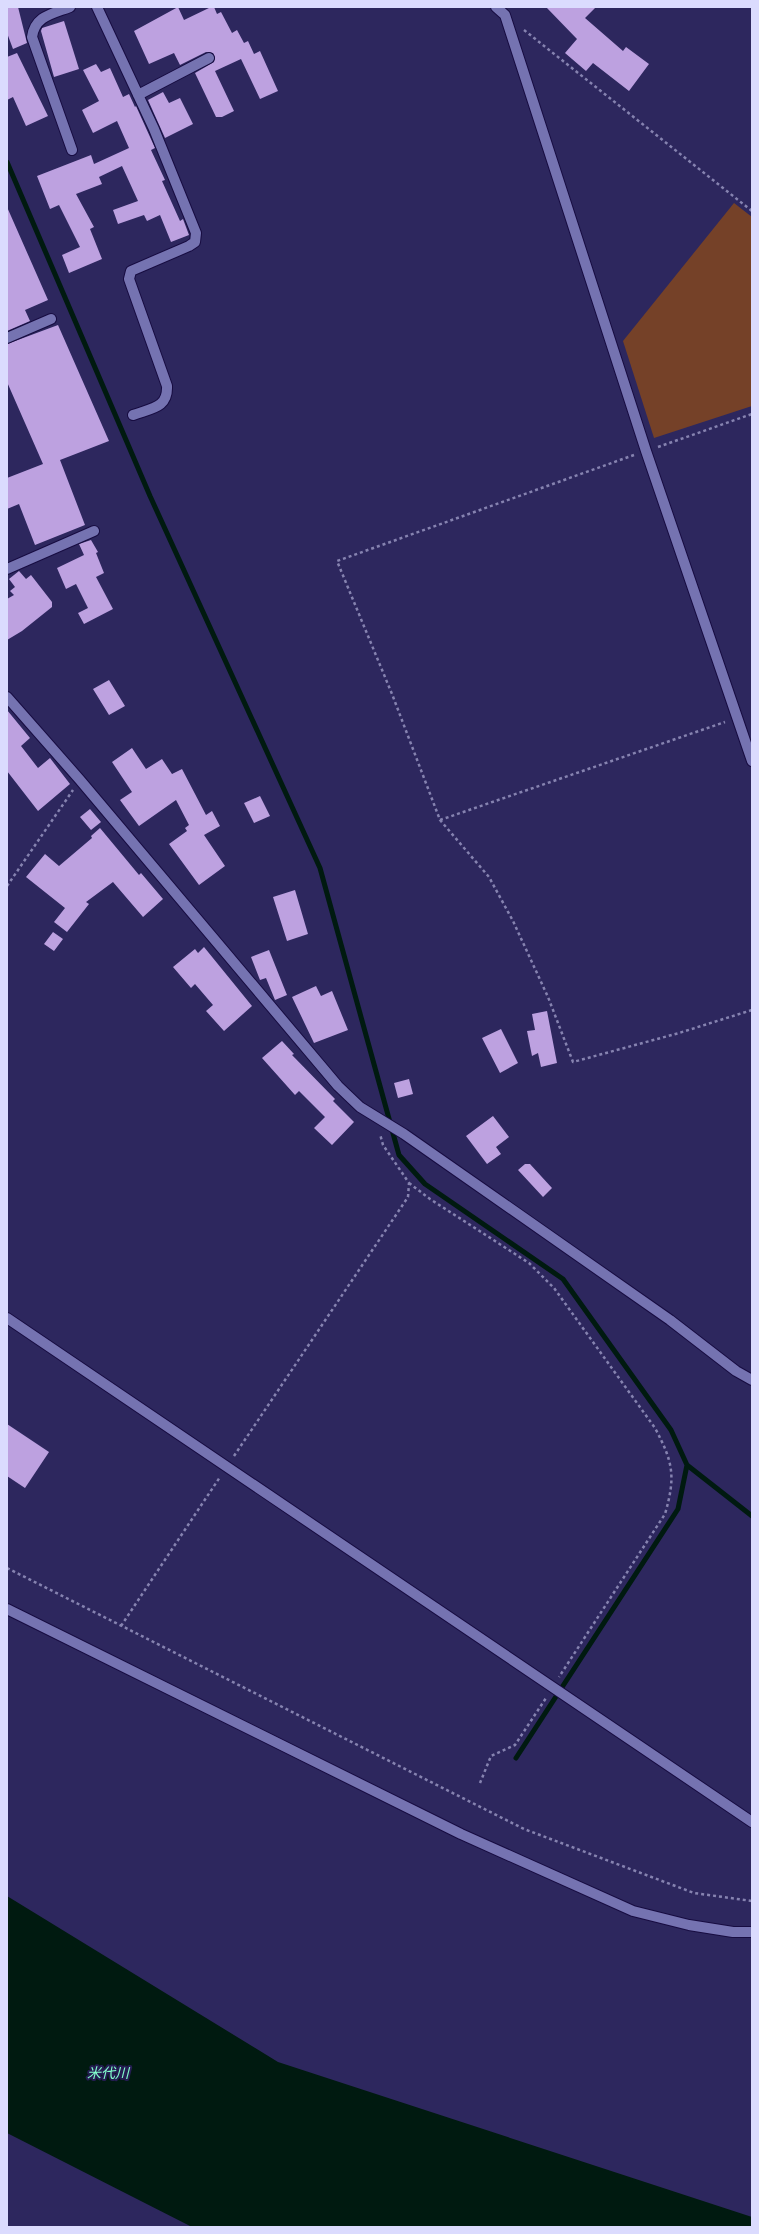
<svg xmlns="http://www.w3.org/2000/svg" width="759" height="2234" font-family="Overpass,'Noto Sans JP',sans-serif">
<style>
.green{fill:#754128}
.water{fill:#001a10}
.lines{fill:none;stroke-linecap:round;stroke-linejoin:round}
.stream{stroke:#001a10;stroke-width:5}
.building{fill:#bda1e0}
.street-casing{stroke:#170c41;stroke-width:12}
.path{stroke:#8683b0;stroke-width:2.5;stroke-dasharray:3 3;stroke-linecap:butt}
.street{stroke:#7573b1;stroke-width:10}
.labels{text-anchor:middle;dominant-baseline:central;stroke-width:4;stroke-linejoin:round;paint-order:stroke}
.water-label{font-size:14px;font-style:italic;fill:#83ffcc;stroke:#241d52}
</style>
<rect width="100%" height="100%" fill="#2d275e"/>
<path class="green" d="M734 203 752 217V406L654 438 623 341Z"/>
<path class="water" d="M7 1896 278 2062 752 2217V2227H192L7 2133Z"/>
<g class="lines">
<path class="stream" d="M7 162 150 496 320 868 399 1155 425 1184 563 1279 671 1430 687 1465 678 1509 516 1758
M687 1465 752 1516"/>
</g>
<path class="building" d="M7 7H18L27 43 13 49 7 33Z
M178 7 184 20 211 7H214L217 14 221 12 232 33 237 30 244 43 248 41 254 54 260 51 278 91 260 99 241 59 215 71 234 111 222 117H216L195 73 214 62 215 58 213 53 206 52 180 65 174 53 149 64 134 31Z
M546 7H596L585 18 623 51 626 47 649 64 629 91 593 63 586 71 565 53 577 39Z
M64 21 79 69 54 77 41 31 42 28Z
M17 53 48 116 26 126 13 97 7 100V57Z
M96 64 101 72 110 68 123 97 129 94 135 107 136 106 155 148 151 150 165 180 162 181 180 221 183 219 189 235 171 242 160 215 147 221 144 215 118 224 113 210 138 201 122 166 99 177 102 184 76 194 94 227 90 229 102 259 69 273 62 255 80 247 59 205 50 209 37 176 91 155 94 164 129 148 117 121 93 133 82 110 99 101 83 70Z
M163 92 169 103 180 98 193 124 165 138 148 100Z
M7 207 48 300 25 310 30 321 7 331Z
M58 325 109 441 60 460 85 525 35 545 19 504 7 509V478L43 464 7 382V344Z
M91 540 98 552 96 553 104 573 96 577 113 609 84 624 78 613 88 608 76 584 66 589 57 568 84 555 79 544Z
M19 571 26 579 31 575 52 602V607L22 631 7 640V599L14 595 10 591 15 587 9 579Z
M109 680 125 706 109 715 93 689Z
M7 710 30 738 21 746 38 768 50 758 70 784 38 811 7 771Z
M132 748 146 769 162 759 172 774 182 769 206 815 212 811 220 826 204 835 225 866 199 885 169 844 187 831 185 828 189 825 176 800 139 826 120 800 132 792 112 762Z
M260 796 270 816 254 823 244 803Z
M90 809 101 822 91 830 80 817Z
M100 828 139 875 141 873 163 899 143 917 113 882 86 902 89 904 67 932 54 922 65 908 26 877 45 854 59 866 92 838 91 836Z
M295 890 308 934 287 941 273 897Z
M53 932 63 939 54 951 44 944Z
M204 947 252 1006 224 1031 206 1011 213 1005 195 984 191 988 173 967 195 949 198 953Z
M269 950 287 995 275 1000 266 978 260 980 251 957Z
M316 986 321 996 332 991 348 1030 314 1043 292 997Z
M547 1011 557 1063 541 1067 538 1053 532 1056 527 1031 535 1030 532 1014Z
M501 1029 518 1063 500 1073 482 1038Z
M282 1041 294 1054 292 1055 335 1099 333 1101 354 1122 332 1145 314 1128 325 1117 299 1091 295 1095 262 1058Z
M409 1079 413 1094 398 1098 394 1083Z
M493 1116 509 1137 496 1147 501 1154 487 1164 466 1136Z
M525 1164H530L552 1188 543 1197 518 1170Z
M7 1424 49 1452 25 1488 7 1476Z"/>
<g class="lines">
<g class="street-casing">
<path id="street" d="M70 7C52 14 35 16 32 37L72 150
M97 7 154 129 196 233 195 242 189 246 131 271 129 279 167 386C168 408 152 408 133 415
M496 7 505 15 646 451 752 761
M138 95 209 58
M7 338 51 319
M7 569 94 531
M7 697 80 780 338 1086 360 1107 404 1134 670 1320 736 1371 752 1380
M7 1318 752 1822
M7 1609 461 1834 633 1911 689 1925 733 1932H752"/>
</g>
<path class="path" d="M524 30 752 211
M658 447 752 414
M634 455 337 561 392 694 440 820 489 877 513 921 548 997 573 1062 679 1033 752 1010
M440 820 725 722
M7 886 73 790
M409 1183 430 1199 529 1263 554 1288 655 1428C673 1462 676 1476 665 1514L559 1677
M234 1456 408 1197 409 1183 383 1145 380 1134
M7 1568 524 1829 694 1893 752 1901
M121 1626 220 1477
M480 1783 491 1756 515 1745 546 1698"/>
<use href="#street" class="street"/>
</g>
<g class="labels">
<g class="water-label">
<text x="108" y="2074">米代川</text>
</g>
</g>
<rect width="759" height="2234" fill="none" stroke="#dbdbfe" stroke-width="16"/>
</svg>
